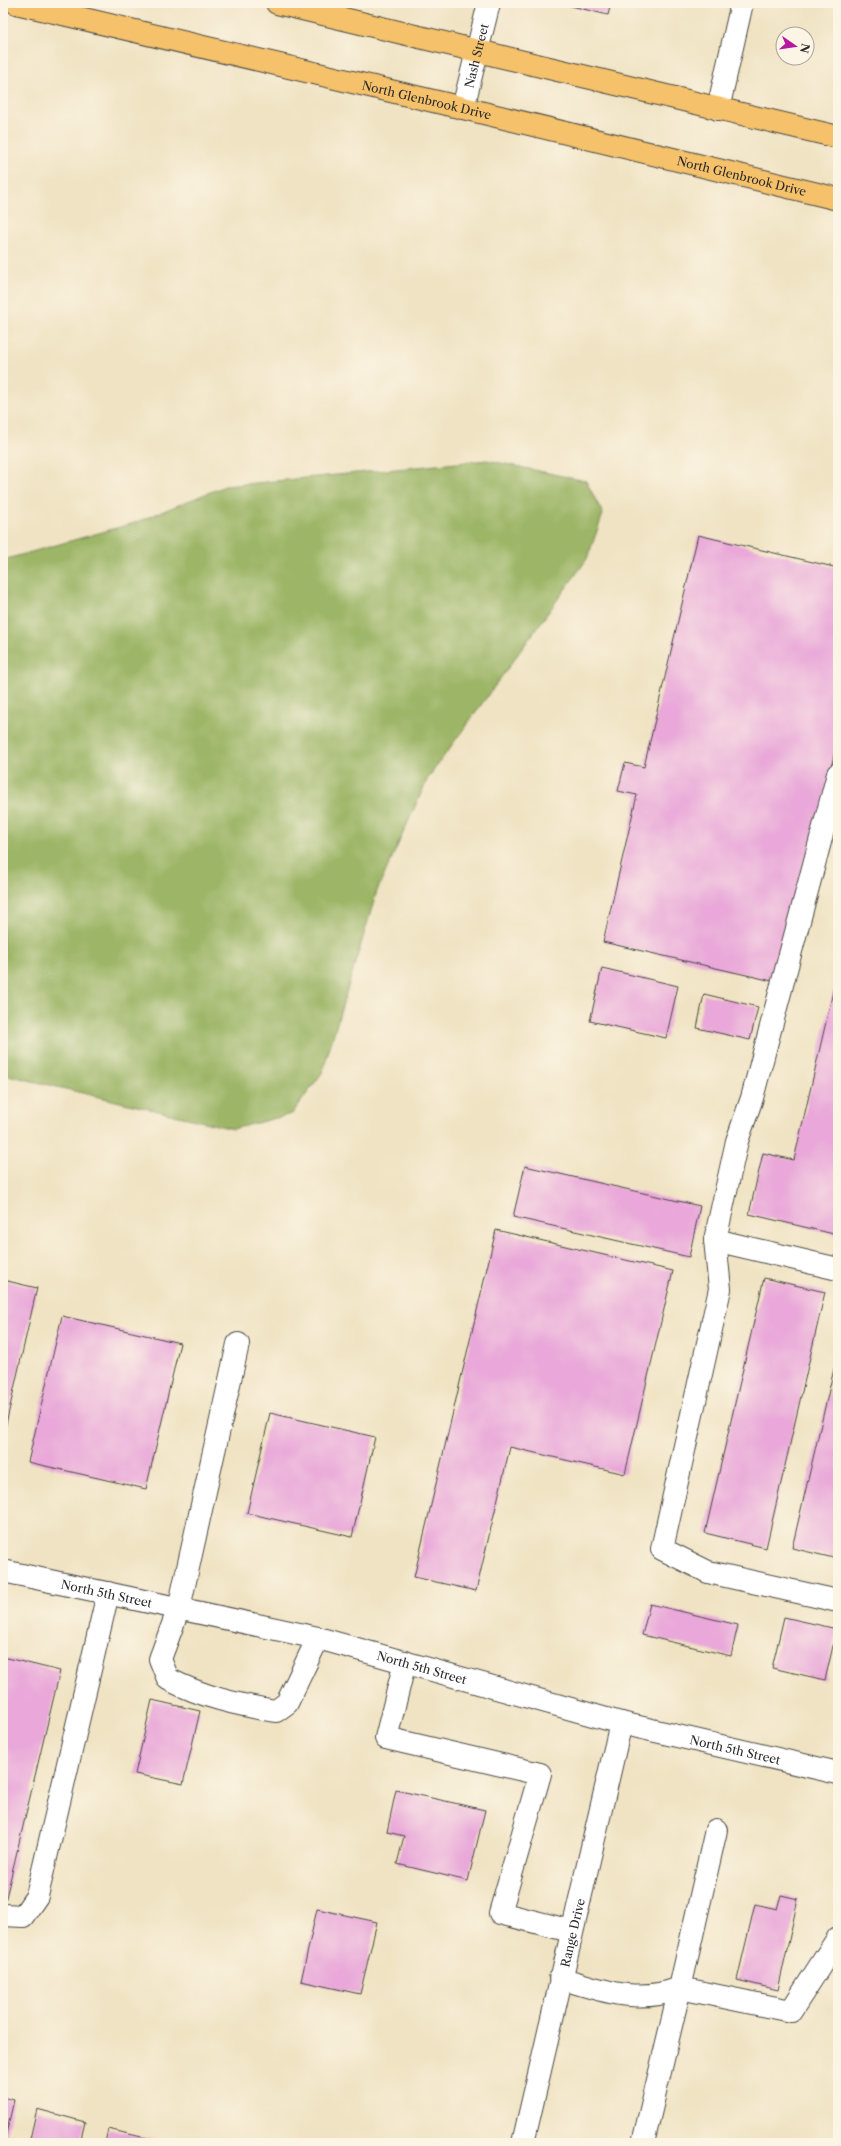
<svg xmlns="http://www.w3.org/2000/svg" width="841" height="2146" font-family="'Libre Caslon Text',serif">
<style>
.forest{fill:#9cb566;stroke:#647048}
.building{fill:#e9a8d9}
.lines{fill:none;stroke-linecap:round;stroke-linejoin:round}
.minor-casing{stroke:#494742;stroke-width:24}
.major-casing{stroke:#494742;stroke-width:24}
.minor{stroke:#fff;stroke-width:22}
.major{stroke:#f5c16b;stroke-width:22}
.labels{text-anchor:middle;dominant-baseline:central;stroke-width:4;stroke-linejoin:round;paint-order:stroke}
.street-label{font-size:12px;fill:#2b2b2b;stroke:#fcf5e5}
</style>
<rect width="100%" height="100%" fill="#fcf5e5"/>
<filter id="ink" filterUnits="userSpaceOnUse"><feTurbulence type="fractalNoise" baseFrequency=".025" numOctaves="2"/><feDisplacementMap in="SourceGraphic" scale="8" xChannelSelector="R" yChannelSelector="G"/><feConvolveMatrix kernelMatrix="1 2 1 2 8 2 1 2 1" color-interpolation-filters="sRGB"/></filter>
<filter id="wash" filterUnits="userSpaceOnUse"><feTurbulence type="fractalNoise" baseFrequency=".012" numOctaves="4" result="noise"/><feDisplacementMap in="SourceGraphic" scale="16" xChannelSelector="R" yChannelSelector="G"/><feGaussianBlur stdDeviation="0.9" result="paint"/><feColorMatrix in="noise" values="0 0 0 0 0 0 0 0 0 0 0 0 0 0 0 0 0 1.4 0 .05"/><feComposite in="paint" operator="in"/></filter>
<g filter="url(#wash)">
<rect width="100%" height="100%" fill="#f0e3c3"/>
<path class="forest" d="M487 460 586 481 603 514 587 559 428 778 377 891 322 1073 292 1114 233 1129 3 1074V560L134 523 225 486Z"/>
<g id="blocks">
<path class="building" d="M567 3H611L608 15 567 5Z
M698 535 838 568V738L781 983 603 942 637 795 618 791 625 763 644 767Z
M602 968 678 986 666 1038 590 1021Z
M838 970V1235L749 1214 763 1153 794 1160Z
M704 994 758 1007 750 1040 697 1028Z
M525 1166 700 1206 689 1257 513 1217Z
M496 1230 673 1271 625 1474 510 1447 476 1591 414 1577Z
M764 1278 825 1292 766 1548 705 1533Z
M3 1280 37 1288 4 1433H3Z
M62 1316 180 1343 146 1489 28 1462Z
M837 1356H838V1559L792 1548Z
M270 1413 375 1437 352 1537 247 1513Z
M650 1604 738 1625 731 1656 642 1635Z
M784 1617 837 1629 825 1680 772 1668Z
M3 1657 60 1671 4 1906H3Z
M152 1700 200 1711 183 1784 135 1774Z
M396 1790 485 1810 468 1881 397 1864 404 1836 387 1832Z
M781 1895 798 1899 778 1990 737 1980 755 1904 777 1909Z
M317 1909 377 1922 360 1994 301 1981Z
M3 2097 14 2100 4 2143H3Z
M37 2109 85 2122 80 2143H29Z
M108 2129 154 2140V2143H105Z"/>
</g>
</g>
<g filter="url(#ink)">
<use href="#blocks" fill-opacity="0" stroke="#494742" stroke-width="1"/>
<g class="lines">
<g class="minor-casing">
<g id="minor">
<path id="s1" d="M463 108 489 3"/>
<path d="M718 109 742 3"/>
<path d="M838 774 752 1098 737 1141 715 1240 720 1289 662 1549 708 1572 838 1601"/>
<path d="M715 1240 838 1269"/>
<path d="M238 1344 179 1608 160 1659 168 1679C203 1697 238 1705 276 1711L287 1703 318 1638"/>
<path id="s2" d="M3 1571 318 1638 621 1723 838 1773"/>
<path d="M405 1662 386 1738 540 1774 500 1913 571 1931"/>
<path d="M3 1915 23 1916 37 1896 108 1593"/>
<path d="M560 1978C602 1990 636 2005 680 1988L716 1830"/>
<path id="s3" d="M523 2143 621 1723"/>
<path d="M643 2143 680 1988 791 2011 838 1938"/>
</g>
</g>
<g class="major-casing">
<g id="major">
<path id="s4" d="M16 3 463 108 838 199"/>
<path d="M277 3C464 46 651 94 838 137"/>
</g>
</g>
<use href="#minor" class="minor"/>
<use href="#major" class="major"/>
</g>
</g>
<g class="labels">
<g class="street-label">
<text stroke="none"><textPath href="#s1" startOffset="54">Nash Street</textPath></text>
<text stroke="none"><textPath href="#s4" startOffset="422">North Glenbrook Drive</textPath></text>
<text stroke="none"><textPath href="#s4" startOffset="746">North Glenbrook Drive</textPath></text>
<text stroke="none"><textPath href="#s2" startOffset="106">North 5th Street</textPath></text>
<text stroke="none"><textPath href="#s2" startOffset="430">North 5th Street</textPath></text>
<text stroke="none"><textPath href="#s2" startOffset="754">North 5th Street</textPath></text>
<text stroke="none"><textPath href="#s3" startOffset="216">Range Drive</textPath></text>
</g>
</g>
<rect width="841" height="2146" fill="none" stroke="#fcf5e5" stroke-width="16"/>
<g transform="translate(795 46) rotate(103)"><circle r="19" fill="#fcf5e5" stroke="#a8a49b"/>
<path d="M0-3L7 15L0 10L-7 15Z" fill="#b5179e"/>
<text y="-6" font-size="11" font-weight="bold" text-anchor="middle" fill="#2b2b2b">N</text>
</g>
</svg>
